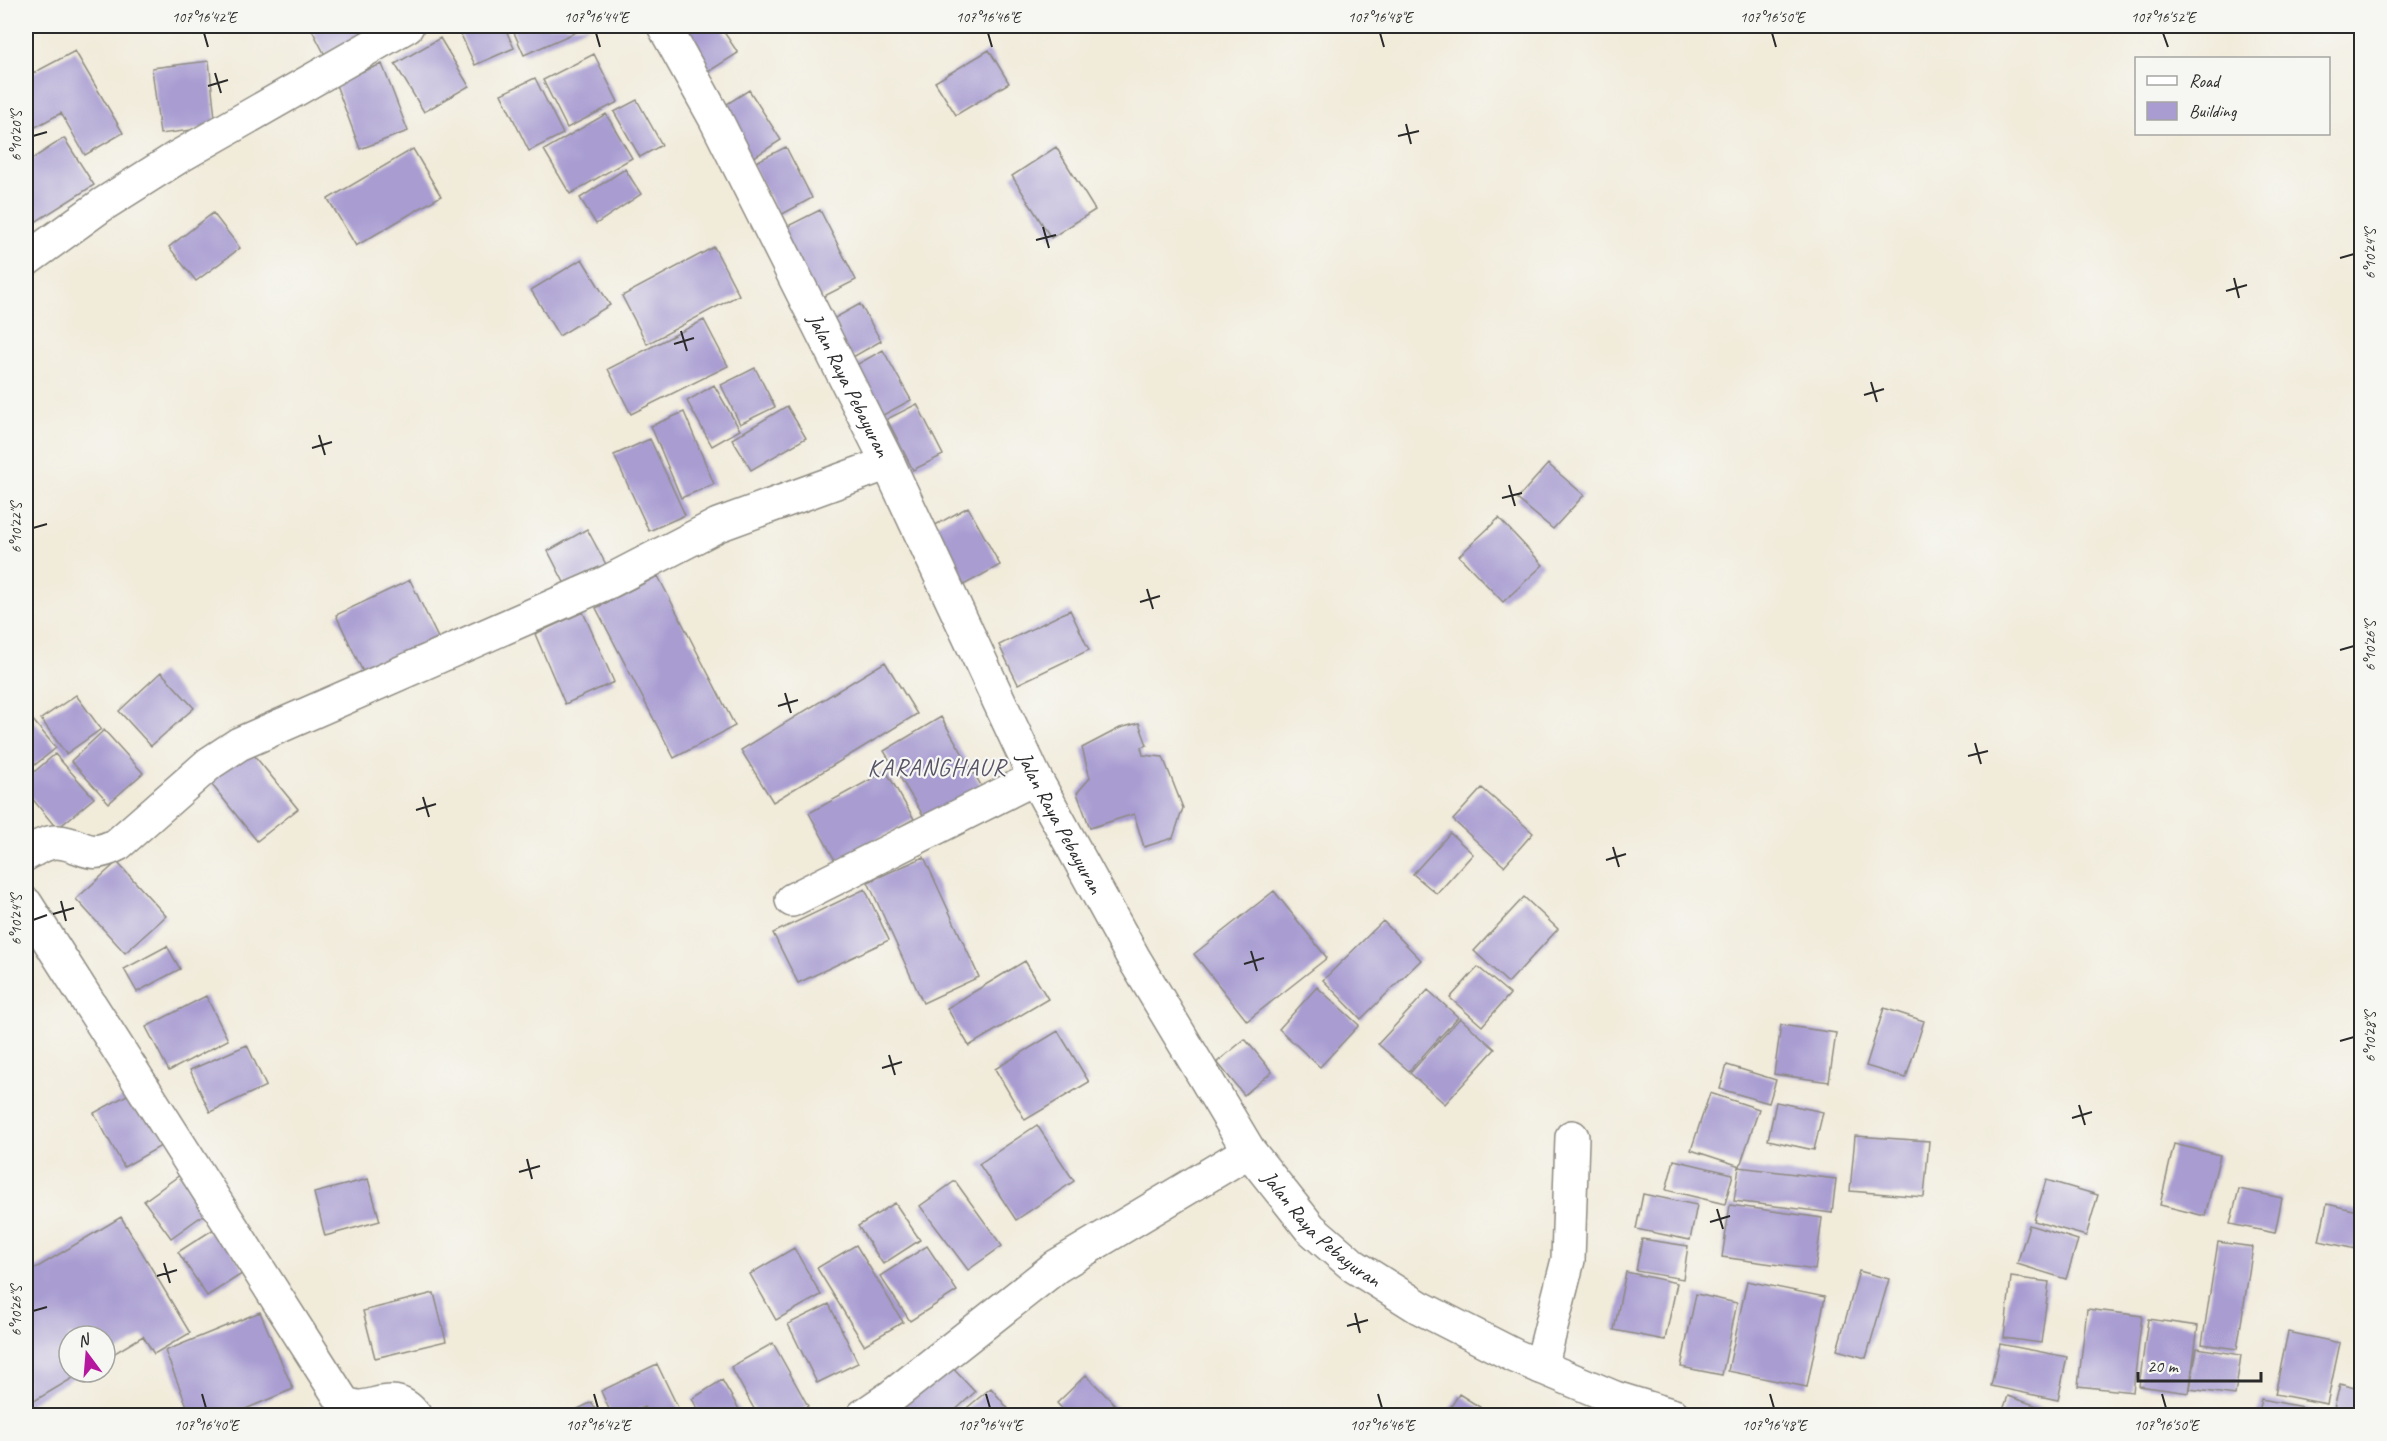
<svg xmlns="http://www.w3.org/2000/svg" width="2387" height="1441" font-family="Caveat,sans-serif">
<style>
.building{fill:#a89cd1}
.lines{fill:none;stroke-linecap:round;stroke-linejoin:round}
.minor-casing{stroke:#8e8b82;stroke-width:36}
.major-casing{stroke:#8e8b82;stroke-width:36}
.minor{stroke:#fff;stroke-width:33}
.major{stroke:#fff;stroke-width:33}
.ticks{fill:none;stroke:#2b2b2b;stroke-width:2}
.labels{text-anchor:middle;dominant-baseline:central;stroke-width:4.5;stroke-linejoin:round;paint-order:stroke}
.street-label{font-size:21px;fill:#2b2b2b;stroke:#f6f6f2}
.quarter-label{font-size:24px;letter-spacing:1.5px;fill:#575365;stroke:#f6f6f2}
.neatline{fill:none;stroke:#2b2b2b;stroke-width:2}
.ticks-label{font-size:15px;text-anchor:middle;fill:#2b2b2b}
</style>
<rect width="100%" height="100%" fill="#f6f6f2"/>
<filter id="ink" filterUnits="userSpaceOnUse"><feTurbulence type="fractalNoise" baseFrequency=".0167" numOctaves="2"/><feDisplacementMap in="SourceGraphic" scale="12" xChannelSelector="R" yChannelSelector="G"/><feConvolveMatrix kernelMatrix="1 2 1 2 8 2 1 2 1" color-interpolation-filters="sRGB"/></filter>
<filter id="wash" filterUnits="userSpaceOnUse"><feTurbulence type="fractalNoise" baseFrequency=".008" numOctaves="4" result="noise"/><feDisplacementMap in="SourceGraphic" scale="24" xChannelSelector="R" yChannelSelector="G"/><feGaussianBlur stdDeviation="1.35" result="paint"/><feColorMatrix in="noise" values="0 0 0 0 0 0 0 0 0 0 0 0 0 0 0 0 0 1.4 0 .05"/><feComposite in="paint" operator="in"/></filter>
<g filter="url(#wash)">
<rect width="100%" height="100%" fill="#f1ebda"/>
<g id="blocks">
<path class="building" d="M310 26H358L363 36 325 55Z
M457 26H504L514 48 475 65Z
M511 26H590L524 55Z
M677 26H720L738 53 703 75Z
M440 38 469 86 424 112 395 64Z
M989 50 1009 83 956 115 935 82Z
M75 51 123 133 85 155 61 113 30 130 26 121V77Z
M594 54 618 102 567 128 543 80Z
M209 61 216 127 160 134 152 68Z
M382 64 408 131 360 149 335 82Z
M535 78 563 134 529 151 501 94Z
M749 90 781 140 748 161 716 111Z
M637 100 662 145 640 157 614 112Z
M606 114 632 158 570 194 544 150Z
M64 138 94 185 29 226 26 220V163Z
M786 147 812 198 779 216 752 164Z
M1056 147 1095 210 1051 238 1012 176Z
M413 149 441 196 356 246 328 199Z
M625 169 641 194 596 224 580 198Z
M820 210 856 280 813 302 778 231Z
M213 213 240 248 196 281 169 247Z
M714 247 739 295 647 344 622 296Z
M582 259 610 305 559 336 531 290Z
M860 304 881 341 846 361 824 324Z
M704 320 728 366 631 414 608 369Z
M883 350 911 400 874 420 847 370Z
M755 368 775 407 740 424 721 385Z
M714 385 740 430 712 446 687 401Z
M917 404 943 455 913 470 887 419Z
M787 406 806 438 751 470 732 439Z
M684 412 714 484 681 498 651 426Z
M650 439 685 515 649 531 614 455Z
M1548 464 1584 495 1553 529 1517 499Z
M968 507 1000 565 960 587 928 529Z
M1499 518 1543 565 1503 602 1459 556Z
M587 529 609 570 569 592 548 551Z
M658 576 735 726 674 758 596 608Z
M410 580 438 638 364 674 336 615Z
M1070 610 1089 650 1018 684 999 645Z
M583 612 614 682 565 704 535 634Z
M885 662 917 714 773 802 741 750Z
M161 672 194 708 151 746 119 711Z
M76 695 101 729 66 754 41 719Z
M27 713 56 748 26 772V715Z
M941 717 985 792 929 825 884 751Z
M1139 723 1147 745 1141 747 1143 755 1163 757 1183 808 1173 838 1144 847 1134 814 1090 828 1077 793 1090 778 1082 748 1120 728Z
M104 730 143 773 109 803 71 761Z
M249 749 298 809 257 841 209 781Z
M55 754 94 798 57 829 26 791V779Z
M886 771 914 819 836 862 809 813Z
M1482 788 1533 833 1504 866 1453 820Z
M1450 833 1473 854 1437 894 1413 874Z
M924 857 979 977 923 1003 868 882Z
M117 862 166 916 125 953 76 899Z
M865 889 889 940 798 983 773 933Z
M1274 891 1327 958 1247 1021 1194 954Z
M1524 897 1558 929 1508 983 1474 951Z
M1383 921 1421 960 1361 1019 1323 980Z
M167 946 180 969 137 992 124 969Z
M1025 961 1048 999 969 1046 947 1008Z
M1478 967 1510 994 1482 1026 1450 998Z
M1317 987 1359 1025 1320 1067 1279 1029Z
M1428 990 1458 1017 1409 1071 1378 1044Z
M206 996 228 1040 169 1071 146 1027Z
M1884 1008 1924 1021 1906 1078 1866 1066Z
M1460 1018 1495 1049 1445 1104 1410 1073Z
M1781 1025 1836 1033 1829 1082 1774 1074Z
M1058 1031 1089 1082 1025 1120 995 1069Z
M1245 1039 1272 1072 1244 1095 1217 1062Z
M247 1045 266 1086 210 1112 190 1070Z
M1727 1065 1776 1080 1769 1103 1720 1089Z
M138 1089 168 1142 124 1167 94 1113Z
M1710 1093 1759 1109 1740 1166 1691 1150Z
M1776 1102 1823 1112 1814 1150 1768 1140Z
M1037 1125 1074 1181 1016 1220 979 1164Z
M1855 1136 1929 1141 1924 1197 1850 1191Z
M2174 1144 2220 1155 2205 1216 2160 1205Z
M1674 1160 1733 1174 1725 1204 1666 1190Z
M1739 1167 1836 1179 1832 1213 1734 1201Z
M184 1172 210 1210 171 1238 144 1201Z
M368 1179 380 1221 325 1236 314 1193Z
M2046 1180 2098 1195 2086 1236 2034 1221Z
M955 1181 1002 1246 968 1270 920 1206Z
M2239 1189 2282 1198 2275 1233 2230 1224Z
M1643 1194 1697 1205 1690 1240 1636 1229Z
M895 1203 920 1240 883 1264 858 1226Z
M2327 1204 2362 1212 2356 1249 2319 1241Z
M1730 1205 1822 1218 1815 1270 1722 1257Z
M121 1217 190 1333 154 1354 143 1336 105 1359V1336H69V1372H83L26 1406V1274Z
M2029 1225 2078 1240 2066 1279 2017 1264Z
M217 1227 245 1272 207 1296 178 1252Z
M1642 1239 1688 1246 1683 1279 1636 1271Z
M2218 1242 2253 1247 2237 1349 2202 1344Z
M856 1245 903 1322 864 1345 817 1268Z
M927 1246 957 1291 910 1321 880 1276Z
M794 1248 821 1295 776 1320 750 1274Z
M1859 1271 1889 1279 1866 1358 1837 1350Z
M1626 1272 1677 1283 1665 1340 1614 1330Z
M2011 1277 2049 1282 2041 1343 2004 1338Z
M1747 1281 1825 1297 1807 1387 1728 1371Z
M434 1293 446 1341 375 1358 363 1311Z
M1696 1294 1737 1303 1722 1375 1681 1367Z
M829 1304 858 1363 817 1383 788 1324Z
M2087 1309 2142 1316 2133 1392 2078 1386Z
M260 1312 293 1389 229 1416H191L165 1351Z
M2148 1319 2198 1326 2189 1393 2139 1386Z
M2288 1332 2340 1343 2327 1404 2275 1394Z
M773 1343 808 1406 791 1416H758L731 1367Z
M2000 1344 2067 1357 2058 1400 1991 1386Z
M2197 1348 2241 1355 2235 1395 2190 1389Z
M948 1363 975 1392 949 1416H904L898 1409Z
M657 1364 682 1416H648L644 1407 627 1416H612L601 1391Z
M1086 1375 1126 1416H1069L1057 1403Z
M722 1380 743 1416H702L692 1399Z
M2340 1384 2362 1390V1416H2332Z
M991 1388 1014 1416H957Z
M1459 1394 1494 1416H1445Z
M2008 1396 2046 1409 2044 1416H2001Z
M2261 1399 2324 1411 2323 1416H2257Z
M592 1402 598 1416H564Z"/>
</g>
</g>
<g filter="url(#ink)">
<use href="#blocks" fill-opacity="0" stroke="#8e8b82" stroke-width="1.5"/>
<g class="lines">
<g class="minor-casing">
<path id="minor" d="M26 260 102 205 178 157 407 26
M26 854C35 849 47 841 58 842 85 844 86 861 118 844L210 763 239 744 608 582 718 525 888 463
M792 900 1035 778
M26 904 343 1402C368 1419 391 1384 415 1416
M1541 1367 1568 1260 1572 1137
M863 1416 891 1397 1057 1266 1249 1151"/>
</g>
<g class="major-casing">
<g id="major">
<path id="s1" d="M664 26 715 118 888 463 1035 778 1133 957 1249 1151 1310 1228 1354 1266 1419 1307 1515 1356 1615 1398 1674 1416"/>
</g>
</g>
<use href="#minor" class="minor"/>
<use href="#major" class="major"/>
</g>
</g>
<path class="ticks" d="M204 33 208 47M596 33 600 47M988 33 992 47M1380 33 1384 47M1772 33 1776 47M2163 33 2168 47M215 73 221 93M208 86 228 80M1406 124 1411 144M33 136 47 132M1398 136 1419 131M1043 227 1049 248M1036 240 1056 235M2340 258 2354 254M2234 278 2239 298M2226 291 2247 285M681 331 687 351M674 344 694 338M1871 382 1877 402M1864 395 1884 389M319 435 325 455M312 448 332 442M1509 485 1515 506M1502 498 1522 493M33 528 47 524M1147 589 1153 609M1140 602 1160 596M2340 650 2354 646M785 693 791 713M778 706 798 700M1975 743 1981 764M1968 756 1988 751M423 797 429 817M416 810 436 804M1613 847 1619 867M1606 860 1626 854M61 901 66 921M53 914 74 908M33 920 47 915M1251 951 1257 971M1244 964 1264 958M2340 1041 2354 1037M889 1055 895 1075M882 1068 902 1062M2079 1105 2085 1125M2072 1118 2092 1112M527 1159 532 1179M519 1172 540 1166M1717 1209 1723 1229M1710 1222 1730 1216M164 1263 170 1283M157 1276 177 1270M33 1311 47 1307M1355 1313 1360 1333M1347 1326 1368 1320M202 1394 206 1408M594 1394 598 1408M986 1394 990 1408M1378 1394 1382 1408M1770 1394 1774 1408M2162 1394 2166 1408"/>
<g class="labels">
<g class="street-label">
<text stroke="none"><textPath href="#s1" startOffset="404">Jalan Raya Pebayuran</textPath></text>
<text stroke="none"><textPath href="#s1" startOffset="890">Jalan Raya Pebayuran</textPath></text>
<text stroke="none"><textPath href="#s1" startOffset="1376">Jalan Raya Pebayuran</textPath></text>
</g>
<g class="quarter-label">
<text x="937" y="767">KARANGHAUR</text>
</g>
</g>
<rect width="2387" height="1441" fill="none" stroke="#f6f6f2" stroke-width="66"/>
<rect x="2135" y="57" width="195" height="78" fill="#f6f6f2" stroke="#a5a5a2" stroke-width="1.5"/>
<rect x="2147" y="76" width="30" height="9" fill="#ffffff" stroke="#a5a5a2" stroke-width="1.5"/>
<text x="2189" y="87" font-size="18" fill="#2b2b2b">Road</text>
<rect x="2147" y="102" width="30" height="18" fill="#a89cd1" stroke="#a5a5a2" stroke-width="1.5"/>
<text x="2189" y="117" font-size="18" fill="#2b2b2b">Building</text>
<g transform="translate(87 1354) rotate(344)"><circle r="28" fill="#f6f6f2" stroke="#a5a5a2" stroke-width="1.5"/>
<path d="M0-4.5L10 22L0 15L-10 22Z" fill="#b5179e"/>
<text y="-9" font-size="16" font-weight="bold" text-anchor="middle" fill="#2b2b2b">N</text>
</g>
<path d="M2138 1372v9h123v-9" fill="none" stroke="#2b2b2b" stroke-width="3"/>
<text x="2147" y="1372" font-size="18" fill="#2b2b2b" stroke="#f6f6f2" stroke-width="4.5" paint-order="stroke">20 m</text>
<rect x="33" y="33" width="2321" height="1375" class="neatline"/>
<g class="ticks-label">
<text x="204" y="22">107°16'42"E</text>
<text x="596" y="22">107°16'44"E</text>
<text x="988" y="22">107°16'46"E</text>
<text x="1380" y="22">107°16'48"E</text>
<text x="1772" y="22">107°16'50"E</text>
<text x="2163" y="22">107°16'52"E</text>
<text transform="translate(16 136) rotate(-90)" y="5">6°10'20"S</text>
<text transform="translate(2370 254) rotate(-90)" y="5">6°10'24"S</text>
<text transform="translate(16 528) rotate(-90)" y="5">6°10'22"S</text>
<text transform="translate(2370 646) rotate(-90)" y="5">6°10'26"S</text>
<text transform="translate(16 920) rotate(-90)" y="5">6°10'24"S</text>
<text transform="translate(2370 1037) rotate(-90)" y="5">6°10'28"S</text>
<text transform="translate(16 1311) rotate(-90)" y="5">6°10'26"S</text>
<text x="206" y="1430">107°16'40"E</text>
<text x="598" y="1430">107°16'42"E</text>
<text x="990" y="1430">107°16'44"E</text>
<text x="1382" y="1430">107°16'46"E</text>
<text x="1774" y="1430">107°16'48"E</text>
<text x="2166" y="1430">107°16'50"E</text>
</g>
</svg>
